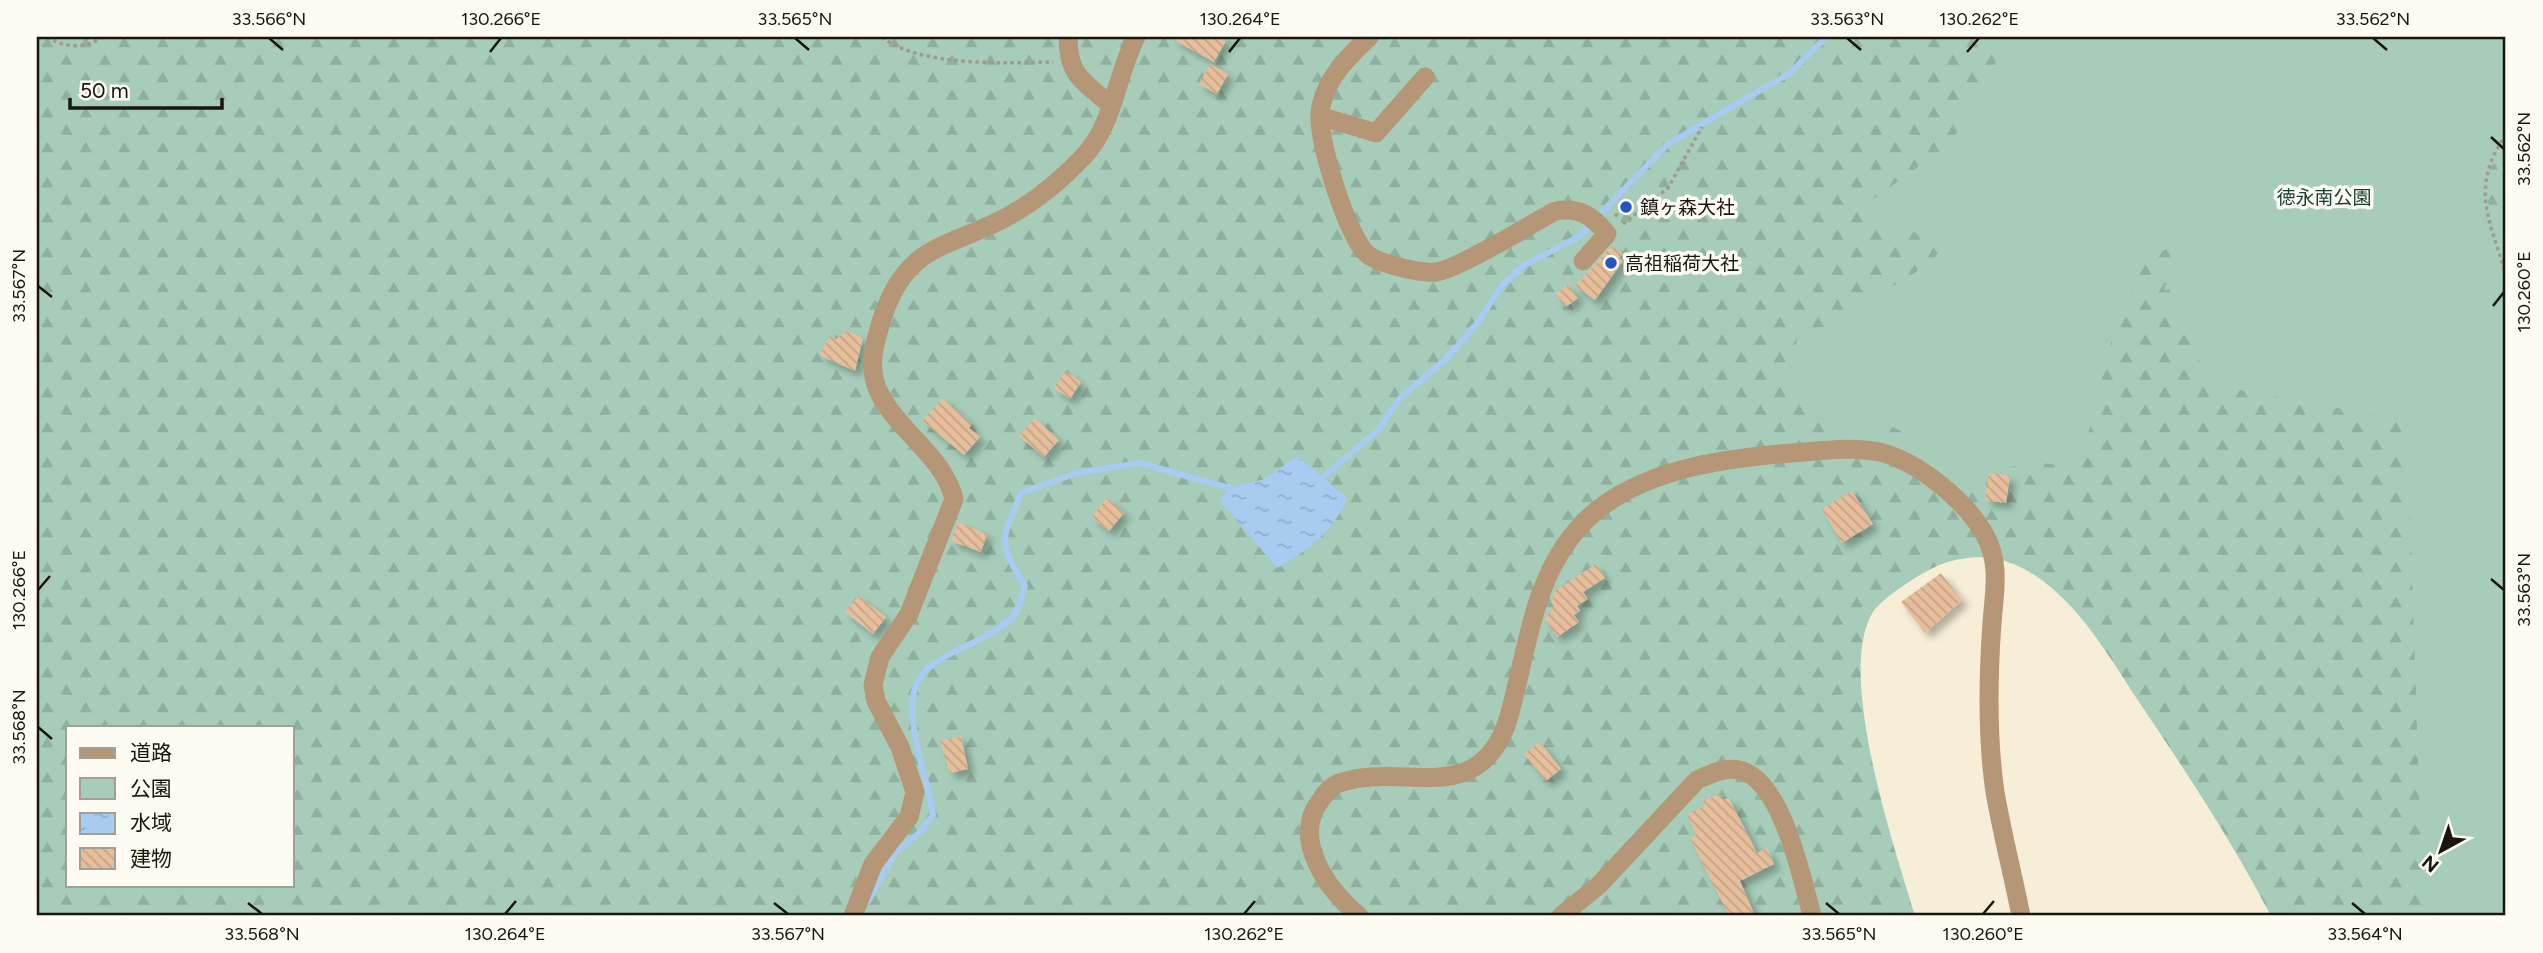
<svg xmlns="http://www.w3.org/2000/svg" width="2543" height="953" font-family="Figtree,'Noto Sans JP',sans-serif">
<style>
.forest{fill:url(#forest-firs);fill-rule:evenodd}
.green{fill:#a7cdba}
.water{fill:url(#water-ripples)}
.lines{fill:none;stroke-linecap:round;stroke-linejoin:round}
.stream{stroke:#a8cbf1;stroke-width:6}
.building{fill:url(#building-back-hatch);filter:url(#shadow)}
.path{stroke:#a19b89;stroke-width:3.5;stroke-dasharray:3.5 3.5;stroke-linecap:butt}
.minor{stroke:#b59778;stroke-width:19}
.ticks{fill:none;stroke:#19160e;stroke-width:2.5}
.poi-dot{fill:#2156c3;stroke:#fefbf2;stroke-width:2.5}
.labels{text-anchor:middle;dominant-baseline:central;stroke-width:7;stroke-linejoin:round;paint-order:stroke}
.park-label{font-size:19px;fill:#123e2d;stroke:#fefbf2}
.poi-label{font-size:19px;fill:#19160e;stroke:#fefbf2;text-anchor:start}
.neatline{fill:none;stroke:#19160e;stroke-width:2.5}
.ticks-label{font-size:18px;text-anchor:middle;fill:#19160e}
</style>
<defs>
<pattern id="forest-firs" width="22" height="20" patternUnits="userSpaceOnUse" patternTransform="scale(1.75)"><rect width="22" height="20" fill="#a7cdba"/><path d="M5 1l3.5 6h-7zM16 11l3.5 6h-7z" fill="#8faf9f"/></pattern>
<pattern id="water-ripples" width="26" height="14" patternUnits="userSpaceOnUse" patternTransform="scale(1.75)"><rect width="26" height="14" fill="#a8cbf1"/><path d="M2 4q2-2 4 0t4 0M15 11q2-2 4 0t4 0" fill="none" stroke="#90aecd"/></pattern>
<pattern id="building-back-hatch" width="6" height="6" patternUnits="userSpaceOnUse" patternTransform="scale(1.75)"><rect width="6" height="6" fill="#e6be9c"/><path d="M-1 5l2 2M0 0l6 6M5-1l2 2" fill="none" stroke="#c5a385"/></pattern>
<filter id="shadow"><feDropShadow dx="6" dy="6" stdDeviation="3.5" flood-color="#0004"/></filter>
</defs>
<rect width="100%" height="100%" fill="#f6eed6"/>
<path class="forest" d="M37 37H2506V916H2271C2232 841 2185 770 2137 699 2112 661 2089 621 2054 590 2019 560 1986 549 1942 564 1925 570 1883 597 1873 612 1835 673 1895 849 1915 916H37ZM68 727H292V885H68Z"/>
<path class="green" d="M2008 37H2506V152C2470 180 2486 202 2506 234V916H2457L2423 909 2407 421 2218 386 2210 389 2171 288 2165 291 2164 286 2179 280 2171 246 2132 269 2131 307 2118 315 2080 467 2041 463 1985 470 1946 491 1902 463 1914 437 1884 423 1874 451 1842 447 1789 380 1798 333 1830 325 1929 264 1946 244 1857 211 1951 143 2004 48 2002 41Z"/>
<path class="water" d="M1297 456 1347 498C1336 528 1306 553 1277 568L1220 501 1229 488 1265 479Z"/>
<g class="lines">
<path class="stream" d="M1596 218 1668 144 1790 73 1826 37
M1322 478 1377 431 1401 397 1446 359 1479 321 1500 288 1523 266 1580 236 1592 222
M869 900 895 853 921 831 933 815C927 775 910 740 913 699 916 650 993 647 1016 612 1020 605 1022 594 1025 586 996 540 1002 541 1021 493L1077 473 1140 463 1229 488"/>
</g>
<path class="building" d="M1169 37H1228L1214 62Z
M1210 64 1228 74 1217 94 1199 84Z
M1612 246 1623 254 1619 258 1623 261 1595 300 1575 286Z
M1568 285 1578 298 1566 307 1555 294Z
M847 331 863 338 855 371 819 355 830 336 836 339Z
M1065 371 1081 382 1070 399 1054 388Z
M943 398 972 424 969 428 980 437 964 455 922 421Z
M1035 418 1059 440 1044 457 1019 436Z
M1989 473 2010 476 2006 503 1985 500Z
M1852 491 1873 524 1842 543 1822 509Z
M1107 498 1124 513 1109 531 1091 517Z
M958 522 987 534 981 552 951 541Z
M1596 564 1605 578 1583 592 1588 599 1577 606 1580 611 1574 615 1579 622 1557 637 1545 619 1554 606 1551 602 1555 591Z
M1941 573 1962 600 1925 633 1901 602Z
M858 596 886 617 873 634 845 612Z
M961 736 968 769 950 773 940 741Z
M1540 742 1561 769 1546 781 1524 754Z
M1720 794 1723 800 1729 798 1757 853 1767 848 1774 864 1740 881 1755 916H1729L1690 838 1696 835 1687 814 1705 806 1703 801Z"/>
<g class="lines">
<path class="path" d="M47 37C62 47 87 50 101 37
M882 37C919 67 1006 63 1053 62
M2506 134C2469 189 2490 219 2506 276
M1615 216 1624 209
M1623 224 1668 188 1702 127"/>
<path class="minor" d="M1068 37C1068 76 1083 81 1111 105
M1369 37C1349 56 1327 77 1321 106 1314 132 1346 232 1365 252 1374 263 1422 274 1436 272 1456 270 1532 224 1555 211 1579 207 1592 215 1607 234L1583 261
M1320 116 1376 133 1425 77
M853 916 873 864 909 817 915 792 900 747 876 701 873 685 880 657 909 614 954 499C942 448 878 421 873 371 871 353 877 336 882 319 907 240 952 249 1012 214 1037 200 1063 178 1083 157 1114 125 1116 76 1136 37
M1359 916C1328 890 1291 840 1320 801 1325 793 1331 786 1339 783 1402 761 1476 810 1507 723 1528 653 1530 579 1583 523 1637 467 1732 457 1805 452 1829 450 1855 447 1879 452 1918 461 1966 501 1985 535 2001 564 1994 593 1992 623 1988 678 1987 737 1995 792 2002 833 2013 875 2021 916
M1561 916 1599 885 1697 780C1710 774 1724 767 1739 770 1782 779 1802 879 1812 916"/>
</g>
<path class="ticks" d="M269 38 283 50M795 38 809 50M1847 38 1861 50M2373 38 2387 50M490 52 501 38M1229 52 1240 38M1967 52 1979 38M2491 137 2504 149M38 286 52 297M2493 306 2504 292M2491 579 2504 590M38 590 50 576M38 727 52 739M248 903 262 914M774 903 788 914M1826 903 1839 914M2352 903 2365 914M505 914 516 901M1244 914 1255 901M1983 914 1994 901"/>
<g class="poi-dot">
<circle cx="1626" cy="207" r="7"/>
<circle cx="1611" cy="263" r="7"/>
</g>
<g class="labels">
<g class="park-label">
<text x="2324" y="197">徳永南公園</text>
</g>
<g class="poi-label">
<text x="1640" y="207">鎮ヶ森大社</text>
<text x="1625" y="263">高祖稲荷大社</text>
</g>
</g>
<rect width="2543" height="953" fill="none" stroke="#fefbf2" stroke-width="77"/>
<rect x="66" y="726" width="228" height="161" fill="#fefbf2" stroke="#a29f97" stroke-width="2"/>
<rect x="80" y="748" width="35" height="10" fill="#b59778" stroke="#a29f97" stroke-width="2"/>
<text x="130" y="760" font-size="21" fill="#19160e">道路</text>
<rect x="80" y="778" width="35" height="21" fill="#a7cdba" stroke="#a29f97" stroke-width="2"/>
<text x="130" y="796" font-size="21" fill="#19160e">公園</text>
<rect x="80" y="813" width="35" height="21" fill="url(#water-ripples)" stroke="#a29f97" stroke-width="2"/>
<text x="130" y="830" font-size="21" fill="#19160e">水域</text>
<rect x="80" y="848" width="35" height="21" fill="url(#building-back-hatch)" stroke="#a29f97" stroke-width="2"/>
<text x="130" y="866" font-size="21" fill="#19160e">建物</text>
<g transform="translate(2441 851) rotate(220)" stroke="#fefbf2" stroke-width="5" paint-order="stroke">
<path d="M0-5L12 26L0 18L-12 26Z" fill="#19160e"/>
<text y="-10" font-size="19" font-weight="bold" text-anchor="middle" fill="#19160e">N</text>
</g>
<path d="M70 98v10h152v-10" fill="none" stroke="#19160e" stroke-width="3.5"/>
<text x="80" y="98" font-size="21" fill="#19160e" stroke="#fefbf2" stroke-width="5" paint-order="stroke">50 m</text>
<rect x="38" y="38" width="2466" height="876" class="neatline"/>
<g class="ticks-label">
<text x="269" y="25">33.566°N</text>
<text x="501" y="25">130.266°E</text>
<text x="795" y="25">33.565°N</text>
<text x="1240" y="25">130.264°E</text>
<text x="1847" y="25">33.563°N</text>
<text x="1979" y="25">130.262°E</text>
<text x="2373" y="25">33.562°N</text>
<text transform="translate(2524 149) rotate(-90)" y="6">33.562°N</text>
<text transform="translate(19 286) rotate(-90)" y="6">33.567°N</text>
<text transform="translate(2524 292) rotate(-90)" y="6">130.260°E</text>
<text transform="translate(19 590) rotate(-90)" y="6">130.266°E</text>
<text transform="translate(2524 590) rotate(-90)" y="6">33.563°N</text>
<text transform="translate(19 727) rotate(-90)" y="6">33.568°N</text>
<text x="262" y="940">33.568°N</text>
<text x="505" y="940">130.264°E</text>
<text x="788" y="940">33.567°N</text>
<text x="1244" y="940">130.262°E</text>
<text x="1839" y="940">33.565°N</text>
<text x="1983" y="940">130.260°E</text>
<text x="2365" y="940">33.564°N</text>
</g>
</svg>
